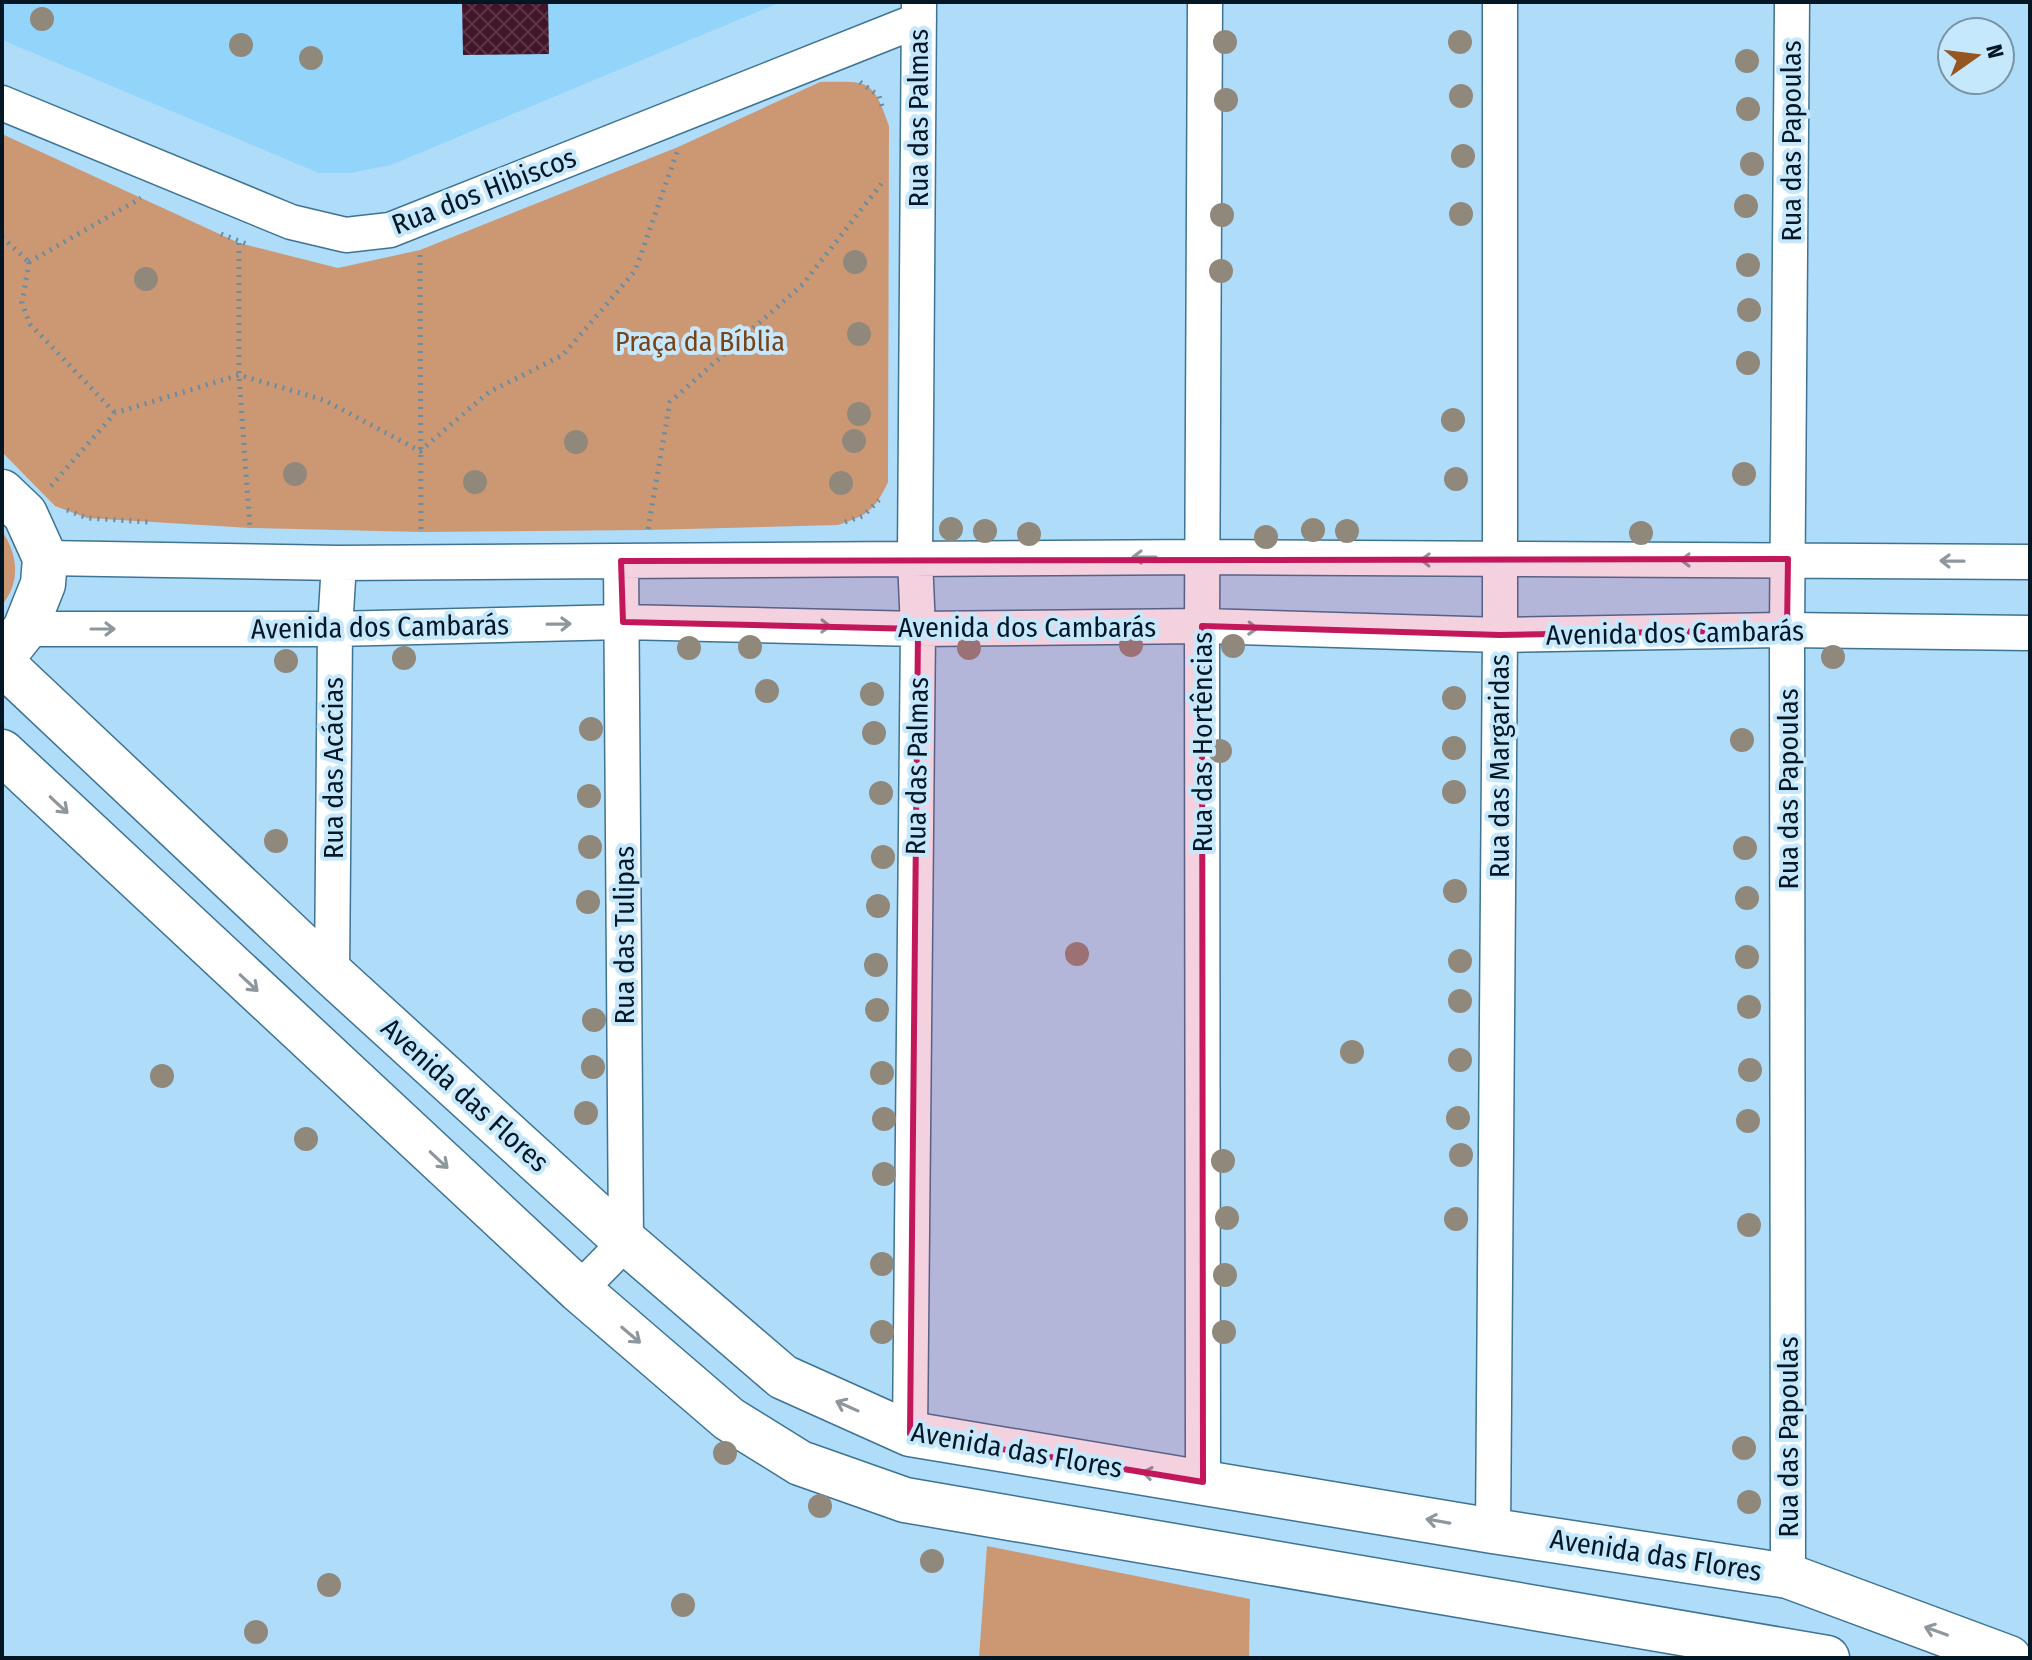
<svg xmlns="http://www.w3.org/2000/svg" width="2032" height="1660" font-family="'Fira Sans Condensed',sans-serif">
<style>
.built{fill:#93d4fb}
.green{fill:#cc9874}
.building{fill:url(#building-cross-hatch)}
.lines{fill:none;stroke-linecap:round;stroke-linejoin:round}
.minor-casing{stroke:#3d7393;stroke-width:37}
.secondary-casing{stroke:#3d7393;stroke-width:47}
.path{stroke:#698ca3;stroke-width:5;stroke-dasharray:2 6;stroke-linecap:butt}
.minor{stroke:#fff;stroke-width:34}
.secondary{stroke:#fff;stroke-width:44}
.tree{fill:#91887c}
.oneway{stroke:#8d979c}
.marked{fill:#c2185b;fill-opacity:0.2;stroke:#c2185b;stroke-width:6;stroke-linejoin:round}
.labels{text-anchor:middle;dominant-baseline:central;stroke-width:8;stroke-linejoin:round;paint-order:stroke}
.street-label{font-size:28px;fill:#021723;stroke:#c6e8fd}
.park-label{font-size:28px;fill:#784316;stroke:#c6e8fd}
</style>
<defs>
<pattern id="building-cross-hatch" width="8" height="8" patternUnits="userSpaceOnUse" patternTransform="scale(2)"><rect width="8" height="8" fill="#431529"/><path d="M0 0l8 8M0 8l8-8" fill="none" stroke="#593647"/></pattern>
</defs>
<rect width="100%" height="100%" fill="#afdcf9"/>
<path class="built" d="M2 2H781L391 165 350 173H319L2 40Z"/>
<path class="green" d="M820 82C868 82 872 77 889 126L888 482C875 510 868 515 838 525L648 530 421 532 250 528 87 518 55 506 2 452V134L239 243 338 268 420 250 678 147Z
M2 531C18 555 21 582 2 605Z
M987 1546 1250 1599 1249 1658H979Z"/>
<path class="building" d="M462 2H548L549 54 463 55Z"/>
<g class="lines">
<g class="minor-casing">
<path id="minor" d="M2 103 291 222 346 235 390 230 919 20
M45 558 339 563 1204 557 2030 562
M25 629H335L623 622 918 629 1202 626 1500 635 1787 630 2030 633
M332 974 335 629 339 563
M579 1290 626 1242 621 561
M910 1434 918 629 915 559 919 2
M1203 1482 1202 626 1205 2
M1493 1531 1500 635V2
M1788 1576 1787 630 1792 2"/>
</g>
<g class="secondary-casing">
<path id="secondary" d="M2 492 25 514 45 558 43 584 25 629 2 658
M2 663 332 974 626 1242 783 1377 910 1434 1493 1531 1788 1576 2009 1658
M2 752 579 1290 729 1419 800 1463 905 1500 1827 1658"/>
</g>
<path class="path" d="M860 82 879 96 882 106
M221 234 249 245
M2 237 29 262
M239 243V375L250 528
M420 255 421 529
M29 262 22 303 30 324 115 413
M29 262 141 198
M51 486 115 413 239 375 324 400 420 451 489 392 563 355 635 271 677 152
M67 510 87 518 148 522
M845 522 863 516 879 500
M648 529 670 402 803 284 882 183"/>
<use href="#minor" class="minor"/>
<use href="#secondary" class="secondary"/>
</g>
<g class="tree">
<circle cx="42" cy="19" r="12"/>
<circle cx="1225" cy="42" r="12"/>
<circle cx="1460" cy="42" r="12"/>
<circle cx="241" cy="45" r="12"/>
<circle cx="311" cy="58" r="12"/>
<circle cx="1747" cy="61" r="12"/>
<circle cx="1461" cy="96" r="12"/>
<circle cx="1226" cy="100" r="12"/>
<circle cx="1748" cy="109" r="12"/>
<circle cx="1463" cy="156" r="12"/>
<circle cx="1752" cy="164" r="12"/>
<circle cx="1746" cy="206" r="12"/>
<circle cx="1461" cy="214" r="12"/>
<circle cx="1222" cy="215" r="12"/>
<circle cx="855" cy="262" r="12"/>
<circle cx="1748" cy="265" r="12"/>
<circle cx="1221" cy="271" r="12"/>
<circle cx="146" cy="279" r="12"/>
<circle cx="1749" cy="310" r="12"/>
<circle cx="859" cy="334" r="12"/>
<circle cx="1748" cy="363" r="12"/>
<circle cx="859" cy="414" r="12"/>
<circle cx="1453" cy="420" r="12"/>
<circle cx="854" cy="441" r="12"/>
<circle cx="576" cy="442" r="12"/>
<circle cx="295" cy="474" r="12"/>
<circle cx="1744" cy="474" r="12"/>
<circle cx="1456" cy="479" r="12"/>
<circle cx="475" cy="482" r="12"/>
<circle cx="841" cy="483" r="12"/>
<circle cx="951" cy="529" r="12"/>
<circle cx="1313" cy="530" r="12"/>
<circle cx="985" cy="531" r="12"/>
<circle cx="1347" cy="531" r="12"/>
<circle cx="1641" cy="533" r="12"/>
<circle cx="1029" cy="534" r="12"/>
<circle cx="1266" cy="537" r="12"/>
<circle cx="1131" cy="645" r="12"/>
<circle cx="1233" cy="646" r="12"/>
<circle cx="750" cy="647" r="12"/>
<circle cx="689" cy="648" r="12"/>
<circle cx="969" cy="648" r="12"/>
<circle cx="1833" cy="657" r="12"/>
<circle cx="404" cy="658" r="12"/>
<circle cx="286" cy="661" r="12"/>
<circle cx="767" cy="691" r="12"/>
<circle cx="872" cy="694" r="12"/>
<circle cx="1454" cy="698" r="12"/>
<circle cx="591" cy="729" r="12"/>
<circle cx="874" cy="733" r="12"/>
<circle cx="1742" cy="740" r="12"/>
<circle cx="1454" cy="748" r="12"/>
<circle cx="1220" cy="751" r="12"/>
<circle cx="1454" cy="792" r="12"/>
<circle cx="881" cy="793" r="12"/>
<circle cx="589" cy="796" r="12"/>
<circle cx="276" cy="841" r="12"/>
<circle cx="590" cy="847" r="12"/>
<circle cx="1745" cy="848" r="12"/>
<circle cx="883" cy="857" r="12"/>
<circle cx="1455" cy="891" r="12"/>
<circle cx="1747" cy="898" r="12"/>
<circle cx="588" cy="902" r="12"/>
<circle cx="878" cy="906" r="12"/>
<circle cx="1077" cy="954" r="12"/>
<circle cx="1747" cy="957" r="12"/>
<circle cx="1460" cy="961" r="12"/>
<circle cx="876" cy="965" r="12"/>
<circle cx="1460" cy="1001" r="12"/>
<circle cx="1749" cy="1007" r="12"/>
<circle cx="877" cy="1010" r="12"/>
<circle cx="594" cy="1020" r="12"/>
<circle cx="1352" cy="1052" r="12"/>
<circle cx="1460" cy="1060" r="12"/>
<circle cx="593" cy="1067" r="12"/>
<circle cx="1750" cy="1070" r="12"/>
<circle cx="882" cy="1073" r="12"/>
<circle cx="162" cy="1076" r="12"/>
<circle cx="586" cy="1113" r="12"/>
<circle cx="1458" cy="1118" r="12"/>
<circle cx="884" cy="1119" r="12"/>
<circle cx="1748" cy="1121" r="12"/>
<circle cx="306" cy="1139" r="12"/>
<circle cx="1461" cy="1155" r="12"/>
<circle cx="1223" cy="1161" r="12"/>
<circle cx="884" cy="1174" r="12"/>
<circle cx="1227" cy="1218" r="12"/>
<circle cx="1456" cy="1219" r="12"/>
<circle cx="1749" cy="1225" r="12"/>
<circle cx="882" cy="1264" r="12"/>
<circle cx="1225" cy="1275" r="12"/>
<circle cx="882" cy="1332" r="12"/>
<circle cx="1224" cy="1332" r="12"/>
<circle cx="1744" cy="1448" r="12"/>
<circle cx="725" cy="1453" r="12"/>
<circle cx="1749" cy="1502" r="12"/>
<circle cx="820" cy="1506" r="12"/>
<circle cx="932" cy="1561" r="12"/>
<circle cx="329" cy="1585" r="12"/>
<circle cx="683" cy="1605" r="12"/>
<circle cx="256" cy="1632" r="12"/>
</g>
<defs><path id="oneway-shaft" d="M-6 0H5M1.5-3L5.5 0L1.5 3" fill="none" stroke-width="1.6" stroke-linecap="round" stroke-linejoin="round" transform="scale(2)"/></defs>
<g class="oneway">
<use href="#oneway-shaft" transform="translate(1144 557) rotate(180)"/>
<use href="#oneway-shaft" transform="translate(1432 560) rotate(-179)"/>
<use href="#oneway-shaft" transform="translate(1692 560) rotate(180)"/>
<use href="#oneway-shaft" transform="translate(1952 561) rotate(-179)"/>
<use href="#oneway-shaft" transform="translate(559 624) rotate(-1)"/>
<use href="#oneway-shaft" transform="translate(819 626) rotate(1)"/>
<use href="#oneway-shaft" transform="translate(1246 628) rotate(2)"/>
<use href="#oneway-shaft" transform="translate(103 629)"/>
<use href="#oneway-shaft" transform="translate(59 805) rotate(43)"/>
<use href="#oneway-shaft" transform="translate(249 983) rotate(43)"/>
<use href="#oneway-shaft" transform="translate(439 1160) rotate(43)"/>
<use href="#oneway-shaft" transform="translate(631 1335) rotate(40)"/>
<use href="#oneway-shaft" transform="translate(847 1406) rotate(-156)"/>
<use href="#oneway-shaft" transform="translate(1154 1474) rotate(-171)"/>
<use href="#oneway-shaft" transform="translate(1438 1521) rotate(-170)"/>
<use href="#oneway-shaft" transform="translate(1936 1631) rotate(-160)"/>
</g>
<path class="marked" d="M1788 559 1787 630 1500 635 1202 626 1203 1482 910 1434 918 629 623 622 621 561Z"/>
<g class="labels">
<g class="street-label">
<text transform="translate(918 118) rotate(-90)">Rua das Palmas</text>
<text transform="translate(1791 141) rotate(-90)">Rua das Papoulas</text>
<text transform="translate(484 191) rotate(-21)">Rua dos Hibiscos</text>
<text transform="translate(380 627) rotate(-1)">Avenida dos Cambarás</text>
<text x="1027" y="627">Avenida dos Cambarás</text>
<text transform="translate(1675 633) rotate(-1)">Avenida dos Cambarás</text>
<text transform="translate(1202 742) rotate(-90)">Rua das Hortências</text>
<text transform="translate(917 766) rotate(-89)">Rua das Palmas</text>
<text transform="translate(1499 766) rotate(-90)">Rua das Margaridas</text>
<text transform="translate(333 768) rotate(-90)">Rua das Acácias</text>
<text transform="translate(1788 789) rotate(-90)">Rua das Papoulas</text>
<text transform="translate(624 935) rotate(-90)">Rua das Tulipas</text>
<text transform="translate(465 1095) rotate(42)">Avenida das Flores</text>
<text transform="translate(1788 1437) rotate(-90)">Rua das Papoulas</text>
<text transform="translate(1017 1450) rotate(10)">Avenida das Flores</text>
<text transform="translate(1656 1555) rotate(9)">Avenida das Flores</text>
</g>
<g class="park-label">
<text x="700" y="341">Praça da Bíblia</text>
</g>
</g>
<rect width="2032" height="1660" fill="none" stroke="#021723" stroke-width="8"/>
<g transform="translate(1976 56) rotate(76)"><circle r="38" fill="#c6e8fd" stroke="#7894a6" stroke-width="2"/>
<path d="M0-6L14 30L0 20L-14 30Z" fill="#965620"/>
<text y="-12" font-size="22" font-weight="bold" text-anchor="middle" fill="#021723">N</text>
</g>
</svg>
